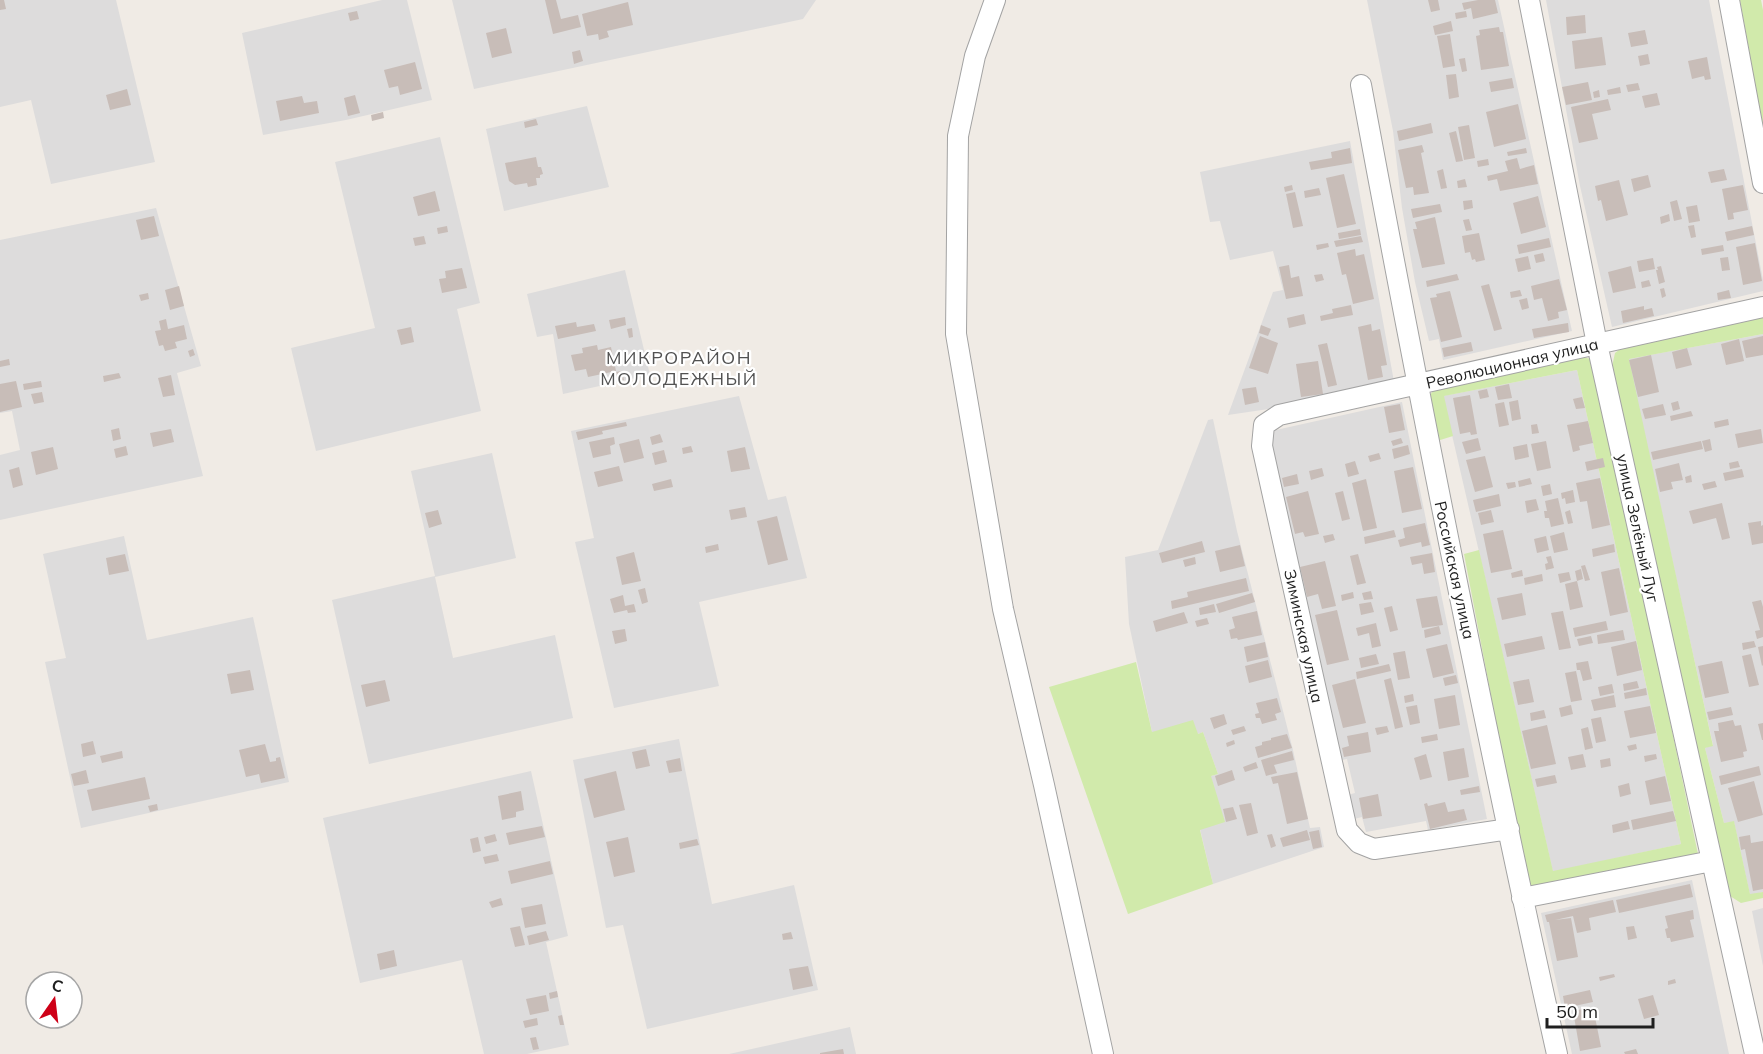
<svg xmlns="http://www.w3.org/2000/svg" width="1763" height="1054" font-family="Mulish,sans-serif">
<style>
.residential{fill:#dddcdc}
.grass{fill:#d1eaab}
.building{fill:#c8bdb8}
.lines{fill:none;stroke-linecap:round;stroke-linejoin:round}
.minor-casing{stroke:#a3a3a3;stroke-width:22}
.minor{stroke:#fff;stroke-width:20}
.labels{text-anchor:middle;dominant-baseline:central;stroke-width:4.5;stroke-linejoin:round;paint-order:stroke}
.street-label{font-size:16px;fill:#1f1f1f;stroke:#fff}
.neighbourhood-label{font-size:18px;letter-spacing:1.5px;fill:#525252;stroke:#fff}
</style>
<rect width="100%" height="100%" fill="#f0ebe5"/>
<path class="residential" d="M0 0H116L155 162 51 184 31 100 0 107Z
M382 0H407L432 100 346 120 263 135 242 33Z
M452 0H816L803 19 474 89Z
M1367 0H1498L1572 331 1443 360 1439 339 1429 341 1415 282 1402 208 1393 131Z
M1546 0H1709L1763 280V291L1612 327 1580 186Z
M587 106 609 187 504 211 486 129Z
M440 137 480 303 457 309 481 411 316 451 291 348 375 328 335 162Z
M1350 141 1395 387 1330 400 1228 415 1273 292 1283 290 1273 251 1230 260 1220 221 1210 222 1200 172Z
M156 208 201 366 177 373 203 476 0 520V455L20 450 12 411 0 413V240Z
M625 270 650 375 563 394 553 334 537 337 527 294Z
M1763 334V892L1750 895 1734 822 1724 823 1705 748 1713 745 1628 359Z
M1577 370 1681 844 1553 872 1443 396Z
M739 396 768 500 786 496 807 578 699 602 719 686 614 708 575 542 594 538 571 431Z
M1402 402 1487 819 1428 830 1426 821 1366 832 1362 817 1354 819 1348 795 1355 793 1347 759 1342 760 1272 480 1271 435 1276 430Z
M1213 419 1237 531 1293 750 1310 828 1320 827 1324 847 1213 884 1200 829 1211 776 1218 774 1203 732 1198 734 1152 732 1129 624 1125 557 1158 550 1208 420Z
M492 453 516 558 435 577 453 658 555 635 573 718 369 764 332 600 435 576 411 471Z
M124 536 147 640 253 617 289 782 81 828 45 662 66 658 43 554Z
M679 739 712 904 794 885 818 990 647 1029 623 925 606 928 573 760Z
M531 771 568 936 546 942 569 1045 527 1054H484L462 960 360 983 323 818Z
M1692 880 1729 1054H1572L1541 913Z
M1763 908V966L1752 911Z
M850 1027 856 1054H729Z"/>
<path class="grass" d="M1740 0H1761L1763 10V128Z
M1763 315V334L1629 359 1713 746 1705 748 1724 823 1734 821 1750 894 1763 892V898L1741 903 1730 896 1611 371 1615 353 1625 345Z
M1582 357 1591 359 1595 365 1698 854 1528 890 1464 554 1479 550 1553 871 1681 844 1577 370 1444 396 1453 436 1437 441 1428 397 1435 389Z
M1136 662 1152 732 1193 720 1198 734 1203 732 1218 774 1211 776 1225 822 1200 830 1213 884 1128 914 1049 687Z"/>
<path class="building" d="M0 0H4L6 9 0 10Z
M545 0H556L561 19 578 15 581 27 553 34Z
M1428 0H1438L1440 10 1431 12Z
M1478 0H1495L1498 13 1473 19 1471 8 1464 10 1462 3Z
M628 2 633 25 607 31 609 37 599 40 598 34 587 36 582 14Z
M357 11 359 19 350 21 348 13Z
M1466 11 1467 17 1456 19 1455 13Z
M1585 15 1586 33 1567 35 1566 17Z
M1451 21 1453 31 1435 35 1433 26Z
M1499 27 1500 32H1503L1509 66 1481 70 1476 36 1480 35 1479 30Z
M506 28 512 53 492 58 486 33Z
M1645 30 1648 44 1631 47 1628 33Z
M1450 34 1455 66 1443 68 1437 36Z
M1602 37 1606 65 1575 69 1572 41Z
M580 50 583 61 574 64 572 52Z
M1648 54 1650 64 1640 66 1638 56Z
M1707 57 1711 79 1705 80 1704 76 1692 79 1688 61Z
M1465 58 1467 71 1462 72 1459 59Z
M415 62 422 89 400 95 398 86 389 88 384 70Z
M1456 74 1459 97 1449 99 1446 75Z
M1512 78 1514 88 1491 92 1489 82Z
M1588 82 1592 100 1566 105 1562 87Z
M1638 83 1640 90 1628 92 1626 85Z
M1620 87 1621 93 1608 95 1607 90Z
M127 89 131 105 110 110 106 95Z
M1599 90 1600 97 1594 98 1593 92Z
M1657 93 1660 105 1645 108 1642 96Z
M355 95 360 113 348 116 344 98Z
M302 96 304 103 317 101 319 113 280 121 276 101Z
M1608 99 1611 110 1592 114 1598 139 1579 143 1571 107Z
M1518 104 1526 139 1494 147 1486 112Z
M383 112 384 118 372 121 371 115Z
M536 119 538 125 525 128 524 122Z
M1431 123 1433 133 1399 141 1397 131Z
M1469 125 1475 158 1464 160 1458 127Z
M1456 131 1463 161 1456 162 1449 133Z
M1422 145 1424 152 1421 153 1429 193 1414 195 1413 187 1406 188 1398 150Z
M1350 148 1352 163 1311 170 1309 162 1332 158 1331 152Z
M1526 148 1527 153 1508 156 1507 152Z
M536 157 538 167H541L543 174 540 175V178H536L537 185 528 187 527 183 515 185 509 181 505 163Z
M1517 158 1520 169 1534 165 1538 184 1500 191 1497 179 1488 181 1487 176 1508 171 1505 161Z
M1488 159 1489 165 1478 167 1477 161Z
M1443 169 1447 188 1441 189 1437 171Z
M1724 169 1727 180 1711 183 1708 172Z
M1344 174 1356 224 1337 228 1326 178Z
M1648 175 1651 187 1634 192 1631 179Z
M1465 179 1467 187 1458 188 1457 181Z
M1619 180 1628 215 1606 221 1601 200 1598 201 1595 186Z
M1292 185 1293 190 1285 192 1284 187Z
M1743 185 1748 210 1733 213 1734 219 1728 220 1722 189Z
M1319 188 1321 195 1305 198 1304 191Z
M435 191 440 211 418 216 413 197Z
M1295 192 1303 226 1293 228 1286 194Z
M1538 196 1546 227 1521 234 1513 203Z
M1472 200 1473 208 1464 210 1463 201Z
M1677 200 1682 219 1674 221 1670 202Z
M1440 204 1442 212 1413 218 1411 209Z
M1697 205 1700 221 1689 223 1686 207Z
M1669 214 1670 221 1661 224 1660 217Z
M154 216 159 236 141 240 136 220Z
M1435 217 1445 264 1422 268 1413 229H1417L1415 222Z
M1469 219 1472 230 1466 231 1463 220Z
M1694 225 1696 237 1691 238 1688 226Z
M447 226 448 232 438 234 437 228Z
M1752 226 1754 235 1727 241 1725 232Z
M1360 229 1361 235 1339 239 1338 233Z
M1479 233 1485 260 1476 262 1475 259 1472 260 1470 252 1465 253 1462 236Z
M424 236 426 244 415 246 413 238Z
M1361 236 1363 242 1336 247 1334 241Z
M1549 238 1551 247 1519 254 1517 245Z
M1328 243 1329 247 1317 250 1316 245Z
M1755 243 1762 281 1743 285 1736 247Z
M1723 245 1724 251 1702 255 1701 249Z
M1355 249 1356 256 1364 254 1374 299 1353 304 1346 274 1342 275 1337 253Z
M1543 253 1545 261 1536 263 1534 255Z
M1528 256 1531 269 1518 272 1515 259Z
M1728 257 1730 270 1722 271 1720 258Z
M1653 258 1655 269 1639 272 1637 261Z
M1289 265 1291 278 1299 276 1303 296 1286 299 1279 267Z
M1631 266 1636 288 1613 293 1608 272Z
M1661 266 1665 282 1659 284 1656 270H1658L1657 267Z
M462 268 467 288 442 293 439 279 446 278 445 271Z
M1322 274 1324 280 1316 282 1314 275Z
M1457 274 1459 280 1427 287 1426 281Z
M1559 279 1567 310 1558 312 1559 318 1548 321 1542 298 1534 300 1531 286Z
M1649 280 1651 286 1642 288 1641 282Z
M1489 284 1502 329 1494 331 1481 286Z
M179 286 184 306 170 310 165 290Z
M1664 288 1666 296 1662 298 1660 289Z
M1520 290 1522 296 1511 298 1510 292Z
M1729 290 1731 298 1718 300 1717 293Z
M1450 291 1462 337 1441 342 1430 298 1437 297 1436 294Z
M148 293 149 299 141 301 139 295Z
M1527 298 1529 308 1522 310 1519 300Z
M1351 305 1353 315 1321 321 1320 316 1333 313 1332 309Z
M1644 306V310L1652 308 1654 316 1623 323 1621 311Z
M1304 314 1306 324 1289 328 1287 318Z
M625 317 626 325 611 329 609 320Z
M166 319 168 329 184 325 187 339 175 342 177 348 165 351 163 345 159 346 155 331 161 330 159 321Z
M576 322 577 327 594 324 596 331 558 339 555 326Z
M1568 323 1569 332 1534 338 1532 329Z
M1371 324 1372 331 1380 329 1387 365 1381 366 1383 377 1368 380 1358 327Z
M1261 325 1271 329 1268 336 1259 333Z
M411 327 414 342 401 345 397 330Z
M632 328 633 337 629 338 627 329Z
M1260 336 1278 343 1268 374 1249 368Z
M1763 336V355L1746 358 1742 341Z
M1739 339 1744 361 1726 365 1721 344Z
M1471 342 1473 351 1444 357 1442 348Z
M1327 343 1337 385 1328 387 1318 345Z
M597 345 598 350 611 347 616 371 588 377 586 369 575 371 571 355 583 353 582 348Z
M1687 348 1692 365 1676 369 1672 352Z
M193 349 195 355 190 357 188 351Z
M1651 355 1659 392 1638 397 1629 360Z
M9 359 10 365 0 367V361Z
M1318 361 1323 394 1301 397 1296 364Z
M622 371 624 380 617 381 616 372Z
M119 373 121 378 104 382 103 376Z
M171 375 175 395 163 397 158 378Z
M16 381 22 407 0 412V384Z
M41 381 42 387 24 390 23 384Z
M1509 384 1512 398 1498 400 1495 387Z
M1256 387 1259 402 1245 405 1242 389Z
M1487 389 1489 397 1480 399 1478 391Z
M42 392 44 402 34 404 31 394Z
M1470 395 1477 434 1471 435 1470 432 1460 434 1453 398Z
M1582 397 1585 408 1576 409 1573 399Z
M1518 400 1521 419 1512 421 1509 402Z
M1678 401 1680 409 1673 411 1671 403Z
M1504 402 1509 425 1499 427 1495 404Z
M1400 404 1405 430 1389 433 1384 407Z
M1663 404 1666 415 1645 419 1642 409Z
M1691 411 1693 416 1671 421 1670 416Z
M1728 419 1729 425 1715 428 1714 422Z
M1588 421 1593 443 1579 446 1580 450 1573 452 1567 425Z
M626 422 627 426 602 431 603 434 578 440 576 432Z
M1537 424 1539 433 1532 434 1531 425Z
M119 428 121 439 113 441 111 430Z
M171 429 174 442 153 447 150 433Z
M1761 429 1763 443 1738 448 1735 434Z
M660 434 663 442 652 445 650 437Z
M614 437 615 444 610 446 611 454 593 458 589 442Z
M1401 438 1403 443 1393 446 1391 441Z
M1478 438 1481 450 1466 454 1462 442Z
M639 439 644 458 624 463 619 444Z
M1710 439 1712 450 1705 452 1702 441Z
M1546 441 1551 468 1537 471 1531 444Z
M1701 441 1703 449 1653 460 1651 452Z
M1527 444 1529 457 1515 460 1513 447Z
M1408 445 1410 454 1394 459 1392 449Z
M126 446 128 455 116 458 114 449Z
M691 446 693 452 683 454 682 448Z
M53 447 58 469 36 475 31 452Z
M745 447 750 469 731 472 727 451Z
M664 450 667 462 655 465 652 453Z
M1379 453 1381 459 1370 462 1368 456Z
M1485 456 1493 487 1475 492 1466 460Z
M1603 458 1605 467 1587 471 1585 462Z
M1355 461 1359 474 1348 477 1345 464Z
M1738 461 1740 467 1730 469 1729 463Z
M1679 463 1683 480 1671 482 1673 489 1660 492 1655 469Z
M619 466 623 481 598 487 594 472Z
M19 467 23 485 13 488 9 470Z
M1413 467 1422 509 1402 513 1394 471Z
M1322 468 1324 476 1311 480 1309 471Z
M1742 469 1744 477 1725 481 1723 473Z
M1297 474 1299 484 1284 487 1282 478Z
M1691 475 1692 482 1686 483 1685 477Z
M1530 478 1532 484 1519 487 1518 481Z
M1600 478 1610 525 1592 529 1587 501 1580 502 1576 483Z
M671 479 673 487 654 491 652 484Z
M1366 479 1377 528 1363 531 1352 483Z
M1715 481 1717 487 1704 490 1702 484Z
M1515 482 1516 487 1508 489 1506 483Z
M1550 484 1552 494 1543 496 1541 486Z
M1573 490 1575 502 1566 504 1565 498 1562 499 1561 493Z
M1308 491 1319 534 1305 537 1303 532 1295 534 1286 497Z
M1343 491 1350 519 1342 521 1335 493Z
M1499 494 1501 506 1476 512 1473 500Z
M1558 498 1564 524 1551 527 1549 518H1545L1544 511H1547L1545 501Z
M1536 499 1539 510 1527 513 1525 501Z
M1722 503 1730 538 1722 540 1716 518 1693 524 1689 511Z
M745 507 747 517 731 520 729 510Z
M438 510 442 524 429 528 425 513Z
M1491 510 1494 522 1481 525 1478 513Z
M1570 510 1573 523 1568 524 1565 512Z
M777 516 788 560 768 565 757 521Z
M1761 521V526L1763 525V543L1752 545 1748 523Z
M1425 523 1430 545 1422 547 1421 542 1400 547 1398 540 1405 538 1403 528Z
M1394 530 1396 537 1365 544 1364 537Z
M1503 530 1512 569 1491 573 1483 534Z
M1564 532 1568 550 1554 553 1550 536Z
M1333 534 1335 540 1325 543 1323 536Z
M1546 536 1549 550 1537 553 1534 539Z
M1202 541 1205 552 1162 563 1159 553Z
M718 544 719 550 706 553 705 547Z
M1614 544 1615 552 1593 557 1592 549Z
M1240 545 1245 566 1220 572 1215 551Z
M634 552 641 581 622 585 616 557Z
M1432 553 1435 572 1424 574 1422 563 1412 565 1410 557Z
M125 554 129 571 109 575 106 558Z
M1358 554 1366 583 1357 585 1350 556Z
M1551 556 1554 568 1546 570 1545 564 1548 563 1546 557Z
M1195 557 1196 564 1185 567 1183 560Z
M1325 561 1336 606 1322 609 1318 594 1307 597 1300 567Z
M1585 565 1590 580 1585 581 1581 566Z
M1619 568 1628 612 1610 616 1601 572Z
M1581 569 1583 579 1577 581 1575 571Z
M1522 570 1523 576 1512 578 1511 573Z
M1569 572 1571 580 1560 583 1558 574Z
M1542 574 1543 581 1525 585 1524 578Z
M1246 578 1249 591 1172 609 1171 601 1188 597 1187 592Z
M1577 581 1583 607 1570 610 1565 584Z
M645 588 648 602 642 604 638 590Z
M1371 591 1373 599 1364 600 1362 593Z
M1353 592 1354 598 1342 601 1341 595Z
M1252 593 1255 602 1219 613 1216 604Z
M1522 593 1526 615 1502 620 1497 598Z
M623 595 625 606 634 604 636 612 628 613 627 610 614 613 610 599Z
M1437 596 1443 625 1422 628 1416 599Z
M1761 600 1763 607V637L1757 639 1755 631 1760 630 1752 602Z
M1371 602 1374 612 1361 615 1359 604Z
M1214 604 1216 612 1200 615 1199 608Z
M1392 606 1398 630 1390 632 1384 608Z
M1337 610 1349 660 1327 665 1315 615Z
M1257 611 1262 635 1238 640 1237 638 1231 639 1229 630 1235 628 1232 617Z
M1563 611 1571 648 1559 650 1551 613Z
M1184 612 1188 623 1156 632 1153 621Z
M1207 618 1209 624 1197 627 1195 621Z
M1606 621 1608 630 1575 637 1573 628Z
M1376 623 1381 646 1372 648 1369 633 1358 636 1356 628Z
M1439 626 1441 634 1425 638 1424 630Z
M625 629 627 641 615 644 612 631Z
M1623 630 1625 640 1598 644 1597 635Z
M1542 636 1545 649 1507 657 1504 644Z
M1591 636 1593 643 1579 646 1577 639Z
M1636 641 1642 670 1617 676 1611 647Z
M1754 641 1756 647 1743 650 1742 643Z
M1265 642 1268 657 1247 662 1244 647Z
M1447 644 1454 673 1433 678 1426 649Z
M1763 646V665L1762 666 1758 647Z
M1405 651 1410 678 1398 680 1393 653Z
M1376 654 1379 664 1361 668 1359 658Z
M1751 654 1759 685 1749 687 1742 656Z
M1268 660 1272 677 1249 683 1245 666Z
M1588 661 1592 679 1583 681 1580 670H1577L1576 663Z
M1722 661 1729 693 1705 698 1698 666Z
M1389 664 1391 671 1357 679 1356 672Z
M250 670 254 690 231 694 227 674Z
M1576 671 1582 700 1571 702 1565 673Z
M1456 675 1458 683 1445 686 1443 678Z
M1391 678 1403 727 1395 729 1384 680Z
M1355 679 1366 723 1343 728 1332 685Z
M1529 679 1534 702 1518 705 1513 682Z
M385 680 390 701 366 707 361 685Z
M1637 681 1639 688 1624 691 1623 684Z
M1612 684 1614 693 1600 696 1598 687Z
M1646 688 1647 695 1625 699 1624 693Z
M1413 694 1414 701 1405 703 1404 696Z
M1455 695 1460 725 1439 729 1434 699Z
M1614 695 1616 707 1594 711 1591 700Z
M1277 698 1281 712 1275 714 1277 720 1262 724 1260 718H1256L1255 714 1259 713 1256 703Z
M1417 705 1420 723 1410 725 1406 707Z
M1571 705 1573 714 1561 717 1559 708Z
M1650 706 1656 733 1630 738 1624 711Z
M1731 707 1733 715 1709 720 1707 712Z
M1544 710 1546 718 1531 721 1530 713Z
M1224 714 1227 724 1214 729 1210 718Z
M1601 717 1606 741 1596 743 1591 719Z
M1733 720 1735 726 1741 725 1747 751 1743 752 1744 757 1721 762 1714 731H1719L1718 723Z
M1763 723V740H1762L1758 724Z
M1547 725 1556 764 1531 769 1522 731Z
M1244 726 1246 731 1233 735 1231 730Z
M1387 726 1389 732 1377 735 1375 728Z
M1588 727 1593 748 1585 750 1581 729Z
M1368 732 1371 752 1344 757 1342 748 1349 746 1347 736Z
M1287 734 1292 748 1258 758 1255 747 1262 745V742L1271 740V738Z
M1437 734 1438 740 1422 743 1421 737Z
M1234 740 1235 744 1227 747 1226 743Z
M93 741 96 754 83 757 81 744Z
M265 744 270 762 276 761V758L280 757 285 778 261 783 259 774 246 777 239 750Z
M1636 744 1637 749 1629 751 1627 746Z
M1464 748 1469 777 1448 781 1443 752Z
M646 749 650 766 636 769 632 752Z
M122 751 123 758 102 763 100 756Z
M1292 751 1294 760 1274 765 1277 773 1266 776 1261 760Z
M1426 754 1432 777 1420 780 1414 758Z
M1583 754 1586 767 1571 770 1568 757Z
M1656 754 1657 759 1645 762 1644 756Z
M680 758 682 771 669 773 666 761Z
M1610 758 1611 766 1601 768 1600 760Z
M1256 762 1258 768 1245 772 1243 767Z
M1759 766 1761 775 1721 785 1719 776Z
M86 770 89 783 74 786 71 774Z
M1232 770 1235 780 1218 786 1215 776Z
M616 771 625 810 594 818 584 779Z
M1297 772 1308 819 1287 824 1278 783 1273 784 1271 777Z
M1555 775 1557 783 1537 787 1535 779Z
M1665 776 1671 801 1650 805 1645 781Z
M145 777 150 799 92 811 87 790Z
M1754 781 1763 815 1738 822 1728 788Z
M1629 783 1631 794 1620 797 1618 786Z
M1479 786 1480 792 1461 795 1460 790Z
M521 791 524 810 516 812V817L502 820 498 796Z
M1378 794 1382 816 1363 819 1359 798Z
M1445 802 1448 812 1464 809 1467 820 1430 829 1424 804 1427 803 1428 806Z
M1251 803 1258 833 1247 836 1239 805Z
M157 804 158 810 150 812 148 806Z
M1233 807 1237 819 1226 822 1223 809Z
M1673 811 1676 821 1633 830 1631 820Z
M1628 821 1630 829 1613 833 1612 825Z
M542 826 545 837 509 845 506 833Z
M1307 830 1310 840 1283 847 1280 838Z
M1319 830 1322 847 1313 849 1309 832Z
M495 834 497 841 486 844 484 837Z
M1272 834 1276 846 1271 848 1267 835Z
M1750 835 1751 843 1763 841V889L1753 891 1745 849 1741 850 1739 837Z
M478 837 481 851 473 853 470 839Z
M628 837 635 872 614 877 606 842Z
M697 839 699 845 680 849 679 843Z
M497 854 499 861 485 864 483 857Z
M550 861 553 874 511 884 508 871Z
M1690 884 1693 897 1619 913 1616 900Z
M501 898 503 905 492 908 489 902Z
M1613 900 1616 912 1589 918 1591 930 1577 933 1573 916 1555 920 1571 918 1578 957 1557 961 1549 922H1547L1545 915Z
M542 904 546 924 525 928 521 908Z
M1693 910 1694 919 1690 920 1694 937 1671 942 1670 938H1667L1665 929 1668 928 1665 916Z
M520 926 525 945 515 947 510 928Z
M1634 926 1637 938 1628 940 1626 927Z
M546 931 549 940 529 945 527 936Z
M791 932 793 939 783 940 782 934Z
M394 950 397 966 380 970 377 954Z
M808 966 813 986 793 990 789 969Z
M1614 974 1615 977 1600 981 1599 977Z
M1675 979 1676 983 1668 985V981Z
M1590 990 1593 1002 1565 1008 1563 996Z
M557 991 558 997 550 999 549 993Z
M546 995 549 1011 530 1015 526 999Z
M1653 995 1659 1015 1644 1019 1638 999Z
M1593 1007 1601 1047 1580 1051 1573 1011Z
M562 1015 564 1025H560L558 1016Z
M537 1018 538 1025 525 1028 523 1021Z
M536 1037 539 1049 533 1050 530 1038Z
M843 1049 844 1054H820V1053Z
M1636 1049 1638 1054H1625L1624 1052Z"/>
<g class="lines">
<g class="minor-casing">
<path id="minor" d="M995 0 975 56 958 136 956 334 1003 609 1044 785 1103 1054
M1529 0 1597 344 1755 1054
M1729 0 1763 183
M1361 85C1421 409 1485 732 1557 1054
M1509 829 1374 849 1359 843 1347 830 1262 446 1264 425 1279 415 1763 307
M1522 898 1712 861"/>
</g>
<use href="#minor" class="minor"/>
</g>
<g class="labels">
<g class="street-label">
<text transform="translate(1512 363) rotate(-13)">Революционная улица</text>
<text transform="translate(1638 528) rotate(78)">улица Зелёный Луг</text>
<text transform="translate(1455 570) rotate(78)">Российская улица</text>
<text transform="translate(1304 636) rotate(78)">Зиминская улица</text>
</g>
<g class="neighbourhood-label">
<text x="679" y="357">МИКРОРАЙОН<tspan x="679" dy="21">МОЛОДЕЖНЫЙ</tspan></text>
</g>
</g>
<g transform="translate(54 1000) rotate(14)"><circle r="28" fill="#ffffff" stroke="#a5a5a5" stroke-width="1.5"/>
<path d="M0-4.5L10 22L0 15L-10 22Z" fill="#ce0017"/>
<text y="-9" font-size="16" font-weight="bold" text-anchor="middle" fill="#1f1f1f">С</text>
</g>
<path d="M1547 1018v9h106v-9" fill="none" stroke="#1f1f1f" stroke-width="3"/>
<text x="1556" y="1018" font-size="18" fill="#1f1f1f" stroke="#ffffff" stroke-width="4.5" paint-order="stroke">50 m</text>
</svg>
